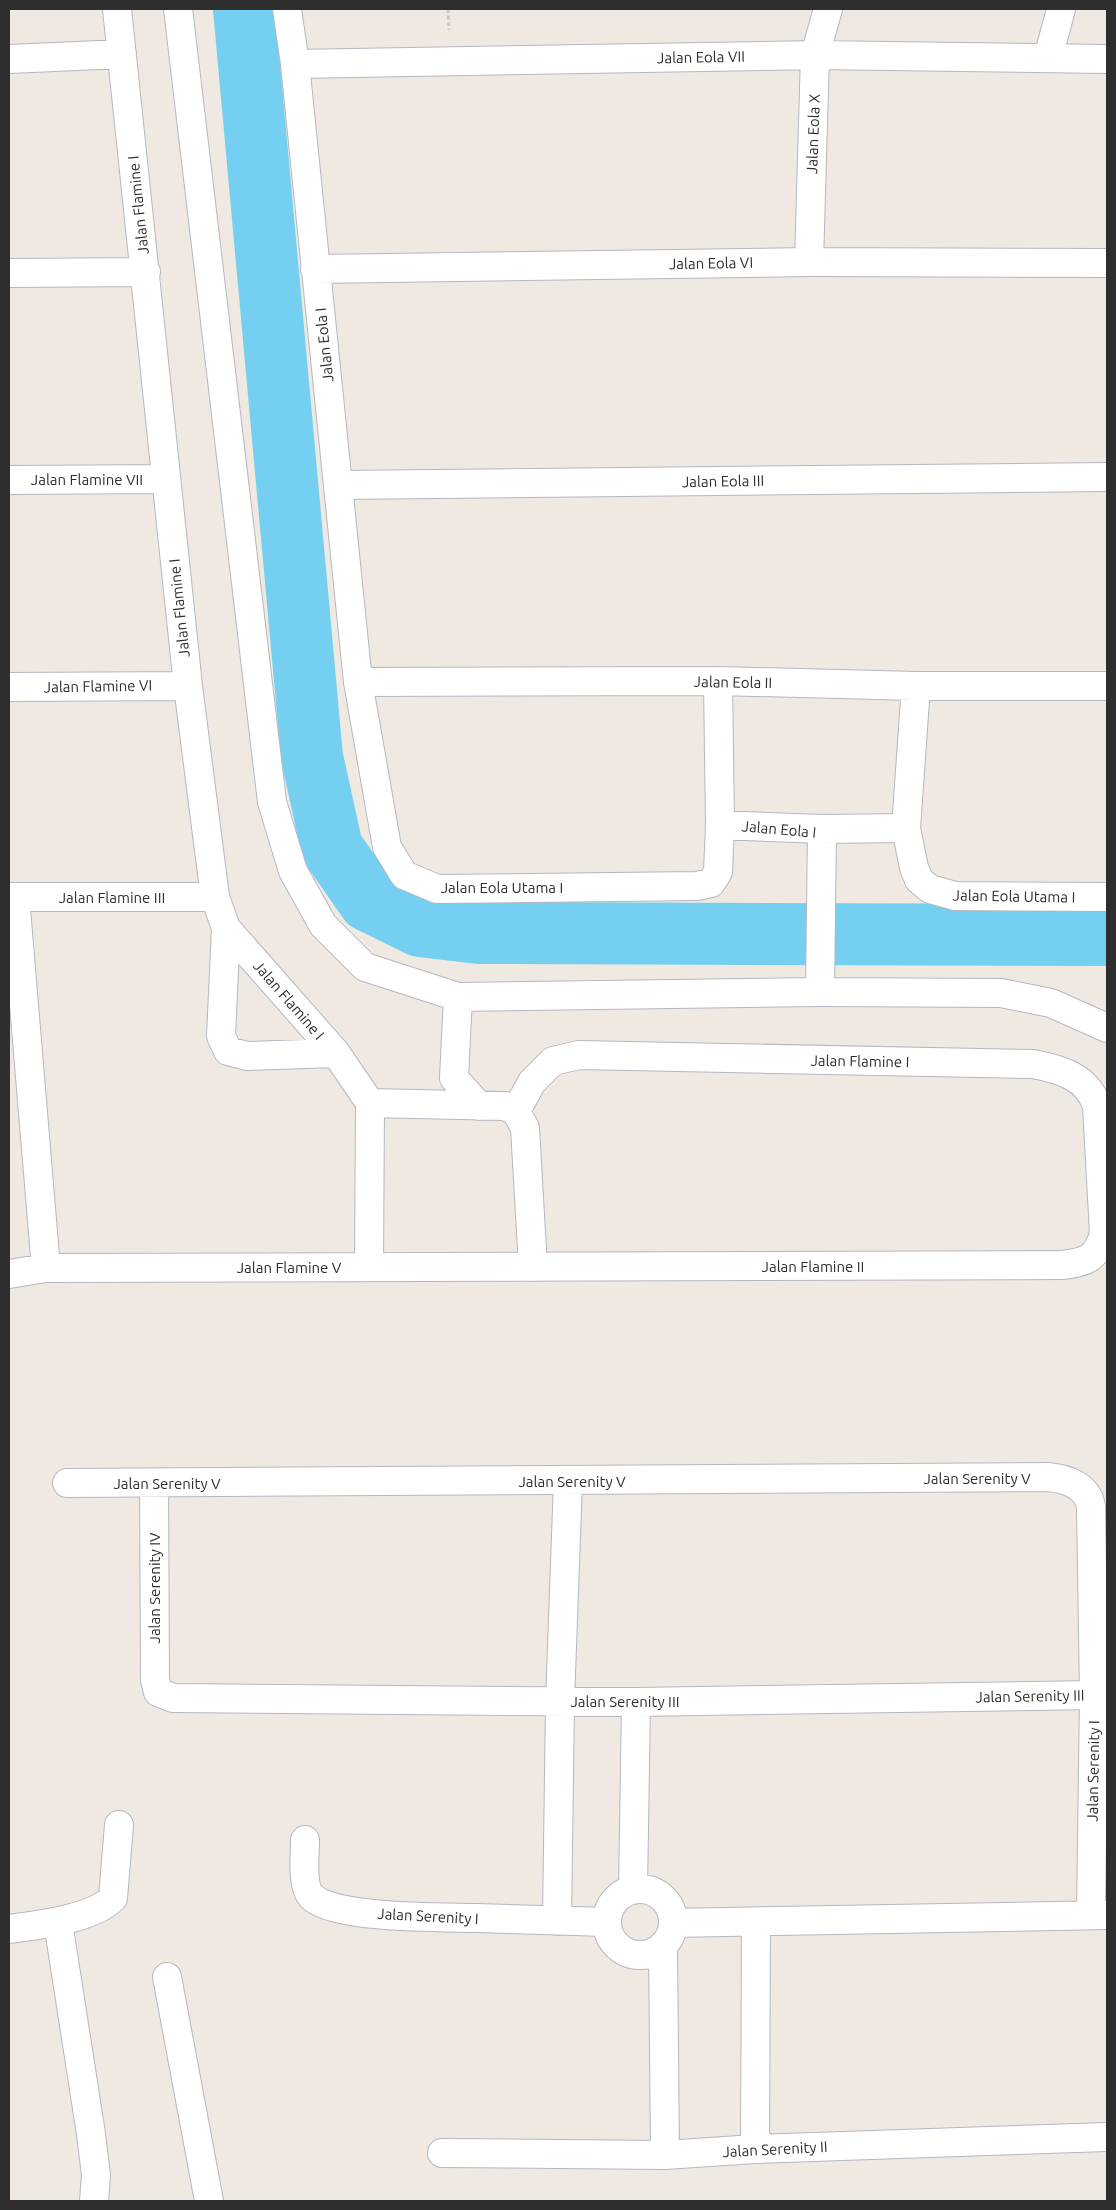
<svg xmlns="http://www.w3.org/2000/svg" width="1116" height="2210" font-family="Ubuntu,sans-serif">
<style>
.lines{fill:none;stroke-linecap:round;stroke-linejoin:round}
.river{stroke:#75cff0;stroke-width:62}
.minor-casing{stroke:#b4b7c1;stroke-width:30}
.path{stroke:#c9c9c9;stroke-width:3;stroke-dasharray:4 2.5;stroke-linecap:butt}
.minor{stroke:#fff;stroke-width:28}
.labels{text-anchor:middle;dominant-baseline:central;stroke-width:4.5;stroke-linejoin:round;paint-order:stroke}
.street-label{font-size:15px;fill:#2e2e2e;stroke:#fff}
</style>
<rect width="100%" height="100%" fill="#efe9e1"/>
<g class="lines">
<path class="river" d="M244 9 312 757 332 848 369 901 420 926 479 933 1107 935"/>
<g class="minor-casing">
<path id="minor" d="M117 9 188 686 215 897 226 928 336 1053 370 1103
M178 9 272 802 293 871 323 925 365 967 458 997 820 992 1001 993 1051 1003 1107 1028
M287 9 295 64 358 682 387 847 404 875 437 889 697 886 711 883 718 872 720 825 718 681
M1048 58 1061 9
M9 59 122 54
M295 64 815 55 1107 59
M809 262 815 55 828 9
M315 269 809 262 1107 263
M9 273 146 272
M9 480 166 479
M339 485 1107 477
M358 682 718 681 916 686H1107
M916 686 906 828 914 868 919 880 930 889 955 896 1107 897
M9 687 188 686
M720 825 822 829 906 828
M9 897H215
M15 897 46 1268
M226 928 221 1036 228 1051 247 1056 336 1053
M820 992 822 829
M458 997 454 1078 479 1106
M370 1103 505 1106 516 1111
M516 1111 525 1128 533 1267
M369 1267 370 1103
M9 1274 46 1268 1062 1265C1087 1262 1096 1259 1104 1234L1097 1106C1088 1077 1060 1069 1033 1064L579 1055 553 1061 532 1082 516 1111
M67 1483 1048 1477C1068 1479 1088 1486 1091 1507L1094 1695 1091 1915
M154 1484 155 1680 158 1692 173 1698 636 1702 1094 1695
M305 1840C305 1853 301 1889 313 1898 339 1919 442 1917 477 1918 520 1919 563 1921 606 1922
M607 1922a33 33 0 1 1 66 0a33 33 0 1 1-66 0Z
M633 1890 636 1702
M557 1921 560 1702 568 1481
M58 1922 91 2134 96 2175 94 2201
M673 1923 1107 1915
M9 1929C38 1925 93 1919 113 1898L119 1825
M663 1945 665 2155
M167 1977 209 2201
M755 2149 756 1922
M442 2153 665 2155 755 2149 1107 2137"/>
</g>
<path class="path" d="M448 9 449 30"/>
<use href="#minor" class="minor"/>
</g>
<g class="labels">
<g class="street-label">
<text transform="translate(701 57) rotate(-1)">Jalan Eola VII</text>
<text transform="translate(813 134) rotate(-88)">Jalan Eola X</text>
<text transform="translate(138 205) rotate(-96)">Jalan Flamine I</text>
<text transform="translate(711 263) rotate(-1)">Jalan Eola VI</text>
<text transform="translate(324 345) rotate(-96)">Jalan Eola I</text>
<text x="87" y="479">Jalan Flamine VII</text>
<text transform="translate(723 481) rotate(-1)">Jalan Eola III</text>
<text transform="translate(179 608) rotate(-96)">Jalan Flamine I</text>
<text transform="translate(733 682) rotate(1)">Jalan Eola II</text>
<text transform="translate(98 686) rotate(-1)">Jalan Flamine VI</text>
<text transform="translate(779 829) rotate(5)">Jalan Eola I</text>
<text x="502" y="887">Jalan Eola Utama I</text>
<text transform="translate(1014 896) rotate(1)">Jalan Eola Utama I</text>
<text x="112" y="897">Jalan Flamine III</text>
<text transform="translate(289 1000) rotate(49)">Jalan Flamine I</text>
<text transform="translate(860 1061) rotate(1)">Jalan Flamine I</text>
<text x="813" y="1266">Jalan Flamine II</text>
<text x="289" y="1267">Jalan Flamine V</text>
<text x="977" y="1478">Jalan Serenity V</text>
<text x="572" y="1481">Jalan Serenity V</text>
<text x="167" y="1483">Jalan Serenity V</text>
<text transform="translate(154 1588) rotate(-90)">Jalan Serenity IV</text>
<text transform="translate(1030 1696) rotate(-1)">Jalan Serenity III</text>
<text x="625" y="1701">Jalan Serenity III</text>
<text transform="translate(1093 1771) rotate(-89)">Jalan Serenity I</text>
<text transform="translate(428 1916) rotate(3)">Jalan Serenity I</text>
<text transform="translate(775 2149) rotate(-3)">Jalan Serenity II</text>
</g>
</g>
<rect width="1116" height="2210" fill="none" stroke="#2e2e2e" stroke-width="20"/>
</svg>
